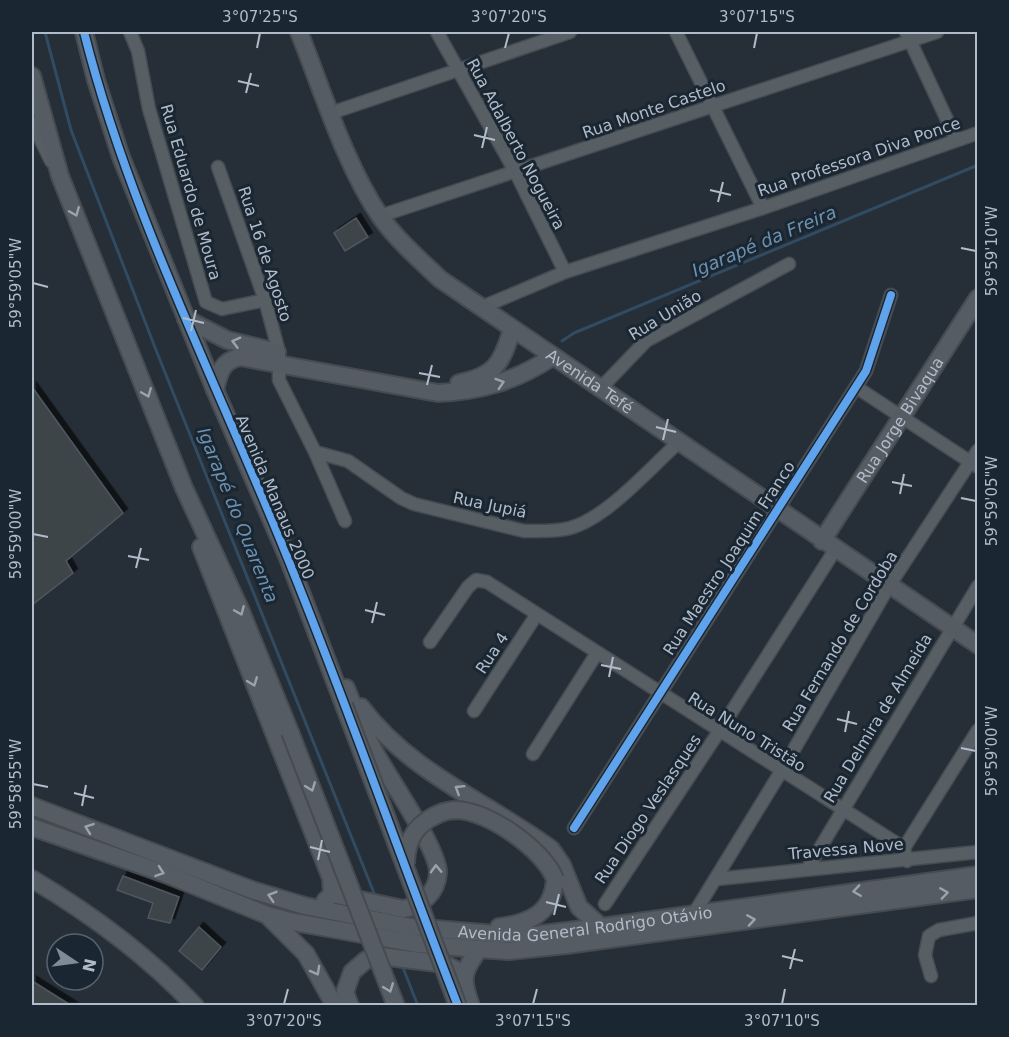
<svg xmlns="http://www.w3.org/2000/svg" width="1009" height="1037" font-family="'DejaVu Sans',sans-serif">
<style>
.lines{fill:none;stroke-linecap:round;stroke-linejoin:round}
.stream{stroke:#314b62;stroke-width:3}
.building{fill:#3c444a;stroke:#4f565f;stroke-width:1.5;filter:url(#shadow)}
.street-casing{stroke:#454b51;stroke-width:15}
.secondary-casing{stroke:#454b51;stroke-width:20}
.street{stroke:#575e64;stroke-width:12}
.secondary{stroke:#565c63;stroke-width:16}
.secondary-bridge-casing{stroke:#454b51;stroke-width:20;stroke-linecap:butt}
.secondary-bridge{stroke:#565c63;stroke-width:16}
.cycleway-casing{stroke:#1a2732;stroke-width:11}
.cycleway{stroke:#60a3ed;stroke-width:8}
.oneway{stroke:#9aa4b0}
.ticks{fill:none;stroke:#b0bcc9;stroke-width:2}
.labels{text-anchor:middle;dominant-baseline:central;stroke-width:6;stroke-linejoin:round;paint-order:stroke}
.street-label{font-size:16px;fill:#b0bcc9;stroke:#1a2732}
.water-label{font-size:18px;font-style:italic;fill:#6d91af;stroke:#1a2732}
.neatline{fill:none;stroke:#b0bcc9;stroke-width:2}
.ticks-label{font-size:15px;text-anchor:middle;fill:#b0bcc9}
</style>
<defs>
<filter id="shadow"><feDropShadow dx="4.5" dy="-4.5" stdDeviation="0" flood-color="#0009"/></filter>
</defs>
<rect width="100%" height="100%" fill="#262f37"/>
<g class="lines">
<path class="stream" d="M45 32 71 130 156 350 376 898
M562 341 574 333 978 165
M402 965 418 1006"/>
</g>
<path class="building" d="M356 218 368 237 345 251 334 233Z
M32 387 123 513 66 561 73 573 32 605Z
M123 876 179 897 170 923 148 918 153 903 117 890Z
M199 927 221 947 202 970 179 951Z
M32 981 72 1006H32Z"/>
<g class="lines">
<g class="street-casing">
<path id="street" d="M130 32 138 51 149 109 206 302 222 309 265 300
M437 32 516 173 565 272
M676 32 763 208
M906 32 956 139
M331 113 570 32
M32 122 51 161
M218 167 265 300 279 352V380L315 452 345 521
M380 216 937 32
M480 308 565 272 763 208 978 133
M856 387 978 467
M599 390 646 341 789 264
M315 452 348 461 401 498 414 504 524 531C539 531 555 532 570 528 607 518 649 469 678 443
M430 642 468 587 476 580 487 582 904 848 907 861
M474 711 537 614
M533 754 597 653
M574 828 866 371 891 295
M904 848 978 730
M808 868 978 586
M717 879 978 852
M605 904 720 730 835 550
M695 912 782 770 889 586 978 450
M931 976 925 955 929 936 939 930 978 923"/>
</g>
<g class="secondary-casing">
<g id="secondary">
<path d="M84 32 96 80 121 157 215 390 288 558 344 705"/>
<path id="s1" d="M299 32C322 89 345 165 380 216 396 239 419 259 440 279L978 645"/>
<path d="M32 76 60 176 184 488 240 609 290 732"/>
<path d="M186 319 227 340 277 352"/>
<path d="M459 383C495 376 502 363 512 329"/>
<path d="M215 390C219 374 221 361 240 357L438 393C481 391 516 381 552 357"/>
<path id="s2" d="M822 541 978 298"/>
<path d="M201 547 331 878 332 894 325 901"/>
<path d="M361 707C409 772 487 802 551 849L562 865 579 907 601 927"/>
<path id="s3" d="M32 806 252 890 305 906 411 927 495 934 534 935 601 927 978 875"/>
<path d="M32 827 166 874 267 915 294 922 418 944 479 949 509 951 566 945 978 889"/>
<path d="M32 879C91 914 147 955 195 1006"/>
<path d="M332 894 403 909C421 906 437 893 438 873 439 849 385 773 372 747 362 729 354 708 346 688"/>
<path d="M270 918 306 954 335 1006"/>
<path d="M499 927C530 923 553 913 555 879"/>
<path d="M350 1006 345 992 352 972 366 960 380 956 445 964 456 970 463 983"/>
<path d="M471 1006C461 978 462 973 479 949"/>
</g>
</g>
<use href="#street" class="street"/>
<use href="#secondary" class="secondary"/>
<g class="secondary-bridge-casing">
<path id="secondary-bridge" d="M344 705 458 1006
M290 732 396 1006
M406 864C406 850 409 837 420 826 430 817 442 810 457 810 489 811 544 850 555 879"/>
</g>
<use href="#secondary-bridge" class="secondary-bridge"/>
<g class="cycleway-casing">
<path id="cycleway" d="M84 32C130 215 218 384 288 559 348 707 400 857 458 1006
M574 828 866 371 891 295"/>
</g>
<use href="#cycleway" class="cycleway"/>
</g>
<defs><path id="oneway-chevron" d="M-2-3.5L2.5 0L-2 3.5" fill="none" stroke-width="1.6" stroke-linecap="round" stroke-linejoin="round" transform="scale(1.5)"/></defs>
<g class="oneway">
<use href="#oneway-chevron" transform="translate(75 212) rotate(68)"/>
<use href="#oneway-chevron" transform="translate(236 342) rotate(-165)"/>
<use href="#oneway-chevron" transform="translate(500 383) rotate(-18)"/>
<use href="#oneway-chevron" transform="translate(147 393) rotate(68)"/>
<use href="#oneway-chevron" transform="translate(240 611) rotate(67)"/>
<use href="#oneway-chevron" transform="translate(253 682) rotate(69)"/>
<use href="#oneway-chevron" transform="translate(311 787) rotate(69)"/>
<use href="#oneway-chevron" transform="translate(459 789) rotate(-148)"/>
<use href="#oneway-chevron" transform="translate(89 828) rotate(-160)"/>
<use href="#oneway-chevron" transform="translate(436 869) rotate(-92)"/>
<use href="#oneway-chevron" transform="translate(160 872) rotate(19)"/>
<use href="#oneway-chevron" transform="translate(857 891) rotate(172)"/>
<use href="#oneway-chevron" transform="translate(944 893) rotate(-8)"/>
<use href="#oneway-chevron" transform="translate(272 896) rotate(-163)"/>
<use href="#oneway-chevron" transform="translate(751 920) rotate(-9)"/>
<use href="#oneway-chevron" transform="translate(316 971) rotate(61)"/>
<use href="#oneway-chevron" transform="translate(389 988) rotate(69)"/>
</g>
<path class="ticks" d="M257 48 260 33M505 48 509 33M754 48 757 33M238 81 259 86M246 93 251 73M474 135 495 140M482 148 487 127M710 190 731 195M718 202 723 182M961 248 976 251M33 283 48 287M183 318 204 323M191 331 196 310M419 373 440 377M427 385 432 365M656 427 676 432M663 440 668 419M892 482 912 486M900 494 904 474M961 498 976 501M33 534 48 537M128 556 149 560M136 568 141 548M365 610 385 615M372 623 377 602M601 665 621 669M609 677 613 657M837 719 857 724M845 732 849 711M961 748 976 751M33 784 48 787M74 793 94 798M82 806 86 785M310 847 330 852M318 860 322 840M546 902 566 907M554 915 559 894M782 956 803 961M790 969 795 949M284 1004 288 989M533 1004 537 989M782 1004 785 989"/>
<g class="labels">
<g class="street-label">
<text transform="translate(654 109) rotate(-19)">Rua Monte Castelo</text>
<text transform="translate(516 144) rotate(62)">Rua Adalberto Nogueira</text>
<text transform="translate(859 157) rotate(-19)">Rua Professora Diva Ponce</text>
<text transform="translate(191 192) rotate(74)">Rua Eduardo de Moura</text>
<text transform="translate(265 254) rotate(72)">Rua 16 de Agosto</text>
<text transform="translate(665 315) rotate(-31)">Rua União</text>
<text stroke="none"><textPath href="#s1" startOffset="470">Avenida Tefé</textPath></text>
<text stroke="none"><textPath href="#s2" startOffset="144">Rua Jorge Bivaqua</textPath></text>
<text transform="translate(275 497) rotate(67)">Avenida Manaus 2000</text>
<text transform="translate(490 505) rotate(12)">Rua Jupiá</text>
<text transform="translate(729 558) rotate(-57)">Rua Maestro Joaquim Franco</text>
<text transform="translate(840 641) rotate(-59)">Rua Fernando de Cordoba</text>
<text transform="translate(492 653) rotate(-57)">Rua 4</text>
<text transform="translate(878 718) rotate(-59)">Rua Delmira de Almeida</text>
<text transform="translate(747 732) rotate(32)">Rua Nuno Tristão</text>
<text transform="translate(648 809) rotate(-56)">Rua Diogo Veslasques</text>
<text transform="translate(846 849) rotate(-5)">Travessa Nove</text>
<text stroke="none"><textPath href="#s3" startOffset="574">Avenida General Rodrigo Otávio</textPath></text>
</g>
<g class="water-label">
<text transform="translate(764 241) rotate(-23)">Igarapé da Freira</text>
<text transform="translate(238 515) rotate(68)">Igarapé do Quarenta</text>
</g>
</g>
<rect width="1009" height="1037" fill="none" stroke="#1a2732" stroke-width="66"/>
<g transform="translate(75 962) rotate(103)"><circle r="28" fill="#1a2732" stroke="#56636e" stroke-width="1.5"/>
<path d="M0-4.5L10 22L0 15L-10 22Z" fill="#808b96"/>
<text y="-9" font-size="16" font-weight="bold" text-anchor="middle" fill="#b0bcc9">N</text>
</g>
<rect x="33" y="33" width="943" height="971" class="neatline"/>
<g class="ticks-label">
<text x="260" y="22">3°07'25"S</text>
<text x="509" y="22">3°07'20"S</text>
<text x="757" y="22">3°07'15"S</text>
<text transform="translate(992 251) rotate(-90)" y="5">59°59'10"W</text>
<text transform="translate(16 283) rotate(-90)" y="5">59°59'05"W</text>
<text transform="translate(992 501) rotate(-90)" y="5">59°59'05"W</text>
<text transform="translate(16 534) rotate(-90)" y="5">59°59'00"W</text>
<text transform="translate(992 751) rotate(-90)" y="5">59°59'00"W</text>
<text transform="translate(16 784) rotate(-90)" y="5">59°58'55"W</text>
<text x="284" y="1026">3°07'20"S</text>
<text x="533" y="1026">3°07'15"S</text>
<text x="782" y="1026">3°07'10"S</text>
</g>
</svg>
